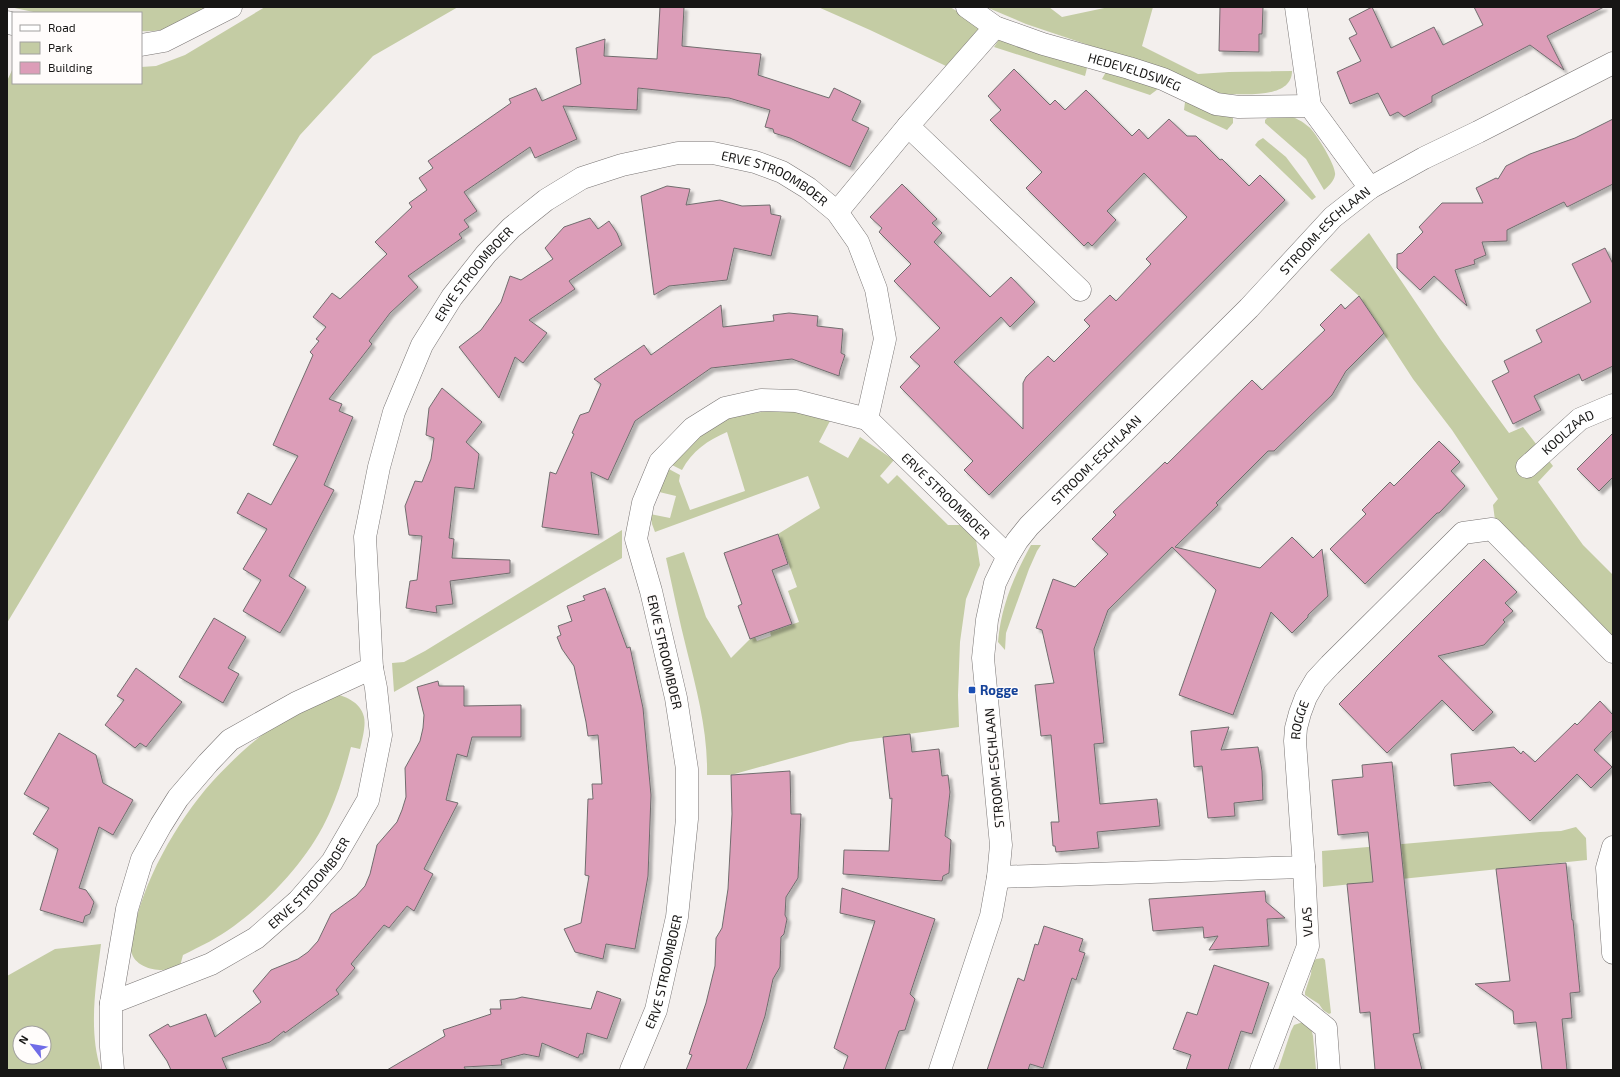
<svg xmlns="http://www.w3.org/2000/svg" width="1620" height="1077" font-family="'Exo 2',sans-serif">
<style>
.green{fill:#c4cca4;fill-rule:evenodd}
.building{fill:#dc9db8;stroke:#716d6e;filter:url(#shadow)}
.lines{fill:none;stroke-linecap:round;stroke-linejoin:round}
.street-casing{stroke:#797574;stroke-width:23}
.secondary-casing{stroke:#797574;stroke-width:23}
.street{stroke:#fff;stroke-width:22}
.secondary{stroke:#fff;stroke-width:22}
.transit-dot{fill:#1a4fb4;stroke:#fffcfb;stroke-width:1.5}
.labels{text-anchor:middle;dominant-baseline:central;stroke-width:3;stroke-linejoin:round;paint-order:stroke}
.street-label{font-size:13px;fill:#171615;stroke:#fffcfb}
.transit-label{font-size:13px;font-weight:bold;fill:#164399;stroke:#fffcfb;text-anchor:start}
</style>
<defs>
<filter id="shadow"><feDropShadow dx="3.5" dy="3.5" stdDeviation="1" flood-color="#0004"/></filter>
</defs>
<rect width="100%" height="100%" fill="#f3efed"/>
<path class="green" d="M10 7H211C188 21 169 33 141 31V13H38Z
M265 7H458L373 56 300 135 7 623V81L13 68V83H141V67L156 66 185 55Z
M818 7H950L984 27 946 66 870 30Z
M986 7H1049L1062 17 1109 7H1153L1142 46 1198 74 1229 72 1292 71C1292 101 1239 93 1219 94L1133 60 1026 24Z
M1000 38 1088 64 1085 76 994 47Z
M1107 70 1162 86 1150 95 1102 79Z
M1199 101 1233 116V123L1227 130 1184 110 1185 102Z
M1287 115C1296 118 1302 121 1309 127 1316 133 1337 167 1335 175 1334 181 1329 186 1324 190L1306 159 1265 123V120L1268 117Z
M1263 138 1286 157 1316 197 1312 200 1255 145 1258 141Z
M1369 233 1441 340 1509 433 1523 427 1553 466 1538 482 1583 545 1613 575V640L1495 520 1493 505 1498 499 1452 430 1413 379 1359 296 1330 270Z
M777 411 798 412 830 421 819 442 848 458 860 437 894 460 880 476 888 484 897 475 948 525H961L976 540 980 565 966 599 960 642 958 695 959 727 850 742 731 775H707C708 733 697 691 687 651 679 620 673 589 666 558L684 552 706 617 731 658 750 639 755 637 757 641 771 636 770 632 799 622 788 591 797 587 778 534 820 508 808 476 655 532 652 524 650 514 670 518 676 496 655 491 667 468 680 475 679 481 690 510 745 491 727 432C708 440 692 451 682 470L670 464C683 452 695 438 709 428 729 414 754 412 777 411Z
M622 530V558C545 601 471 649 394 692L392 663 404 662 425 651Z
M1031 545H1041L1037 551 1029 569 1006 633 1005 650 998 642C1001 606 1014 576 1031 545Z
M330 693C344 695 361 702 364 717 366 726 362 740 360 749L351 747C345 770 339 792 329 814 310 857 271 899 234 926 218 938 201 946 183 955L180 966C175 967 168 970 162 970 150 970 134 965 131 951 130 947 132 940 133 936 141 884 177 821 212 782 230 762 258 736 280 722 296 711 313 703 330 693Z
M1576 827 1586 838 1587 860 1323 887 1322 851 1540 832 1561 831Z
M101 944C96 985 88 1030 101 1070H7V976L55 949ZM20 1033H44V1057H20Z
M1323 958 1325 960 1331 1013 1329 1014 1323 1010 1319 1004 1305 995V992L1311 974 1312 963 1316 959Z
M1303 1022 1311 1028 1313 1036 1316 1070H1278L1291 1031 1294 1025Z"/>
<path class="building" d="M660 7H684L682 46 761 54 758 75 829 98 834 88 861 101 852 120 869 128 850 167 790 138 774 133 773 129 765 127 770 110 729 98 638 88 637 110 563 106 577 139 535 158 530 147 464 192 477 211 464 220 469 227 459 234 462 238 408 276 418 287 390 313 369 341 372 344 329 399 342 404 339 411 353 417 324 485 334 490 289 576 306 587 289 618 280 633 243 611 261 580 243 569 267 529 237 513 248 493 271 505 298 456 273 445 313 355 310 352 319 341 316 339 326 327 313 317 332 293 340 299 387 254 375 242 412 207 409 203 427 190 419 178 433 168 428 161 511 103 509 99 536 88 542 101 581 84 576 48 605 39 604 56 657 59Z
M1220 7H1263L1262 34H1259V52L1219 51Z
M1372 7 1391 48 1434 27 1443 45 1483 25 1474 7H1604L1547 36 1564 70 1530 45 1432 96V102L1404 117 1398 112 1390 116 1378 93 1350 104 1337 72 1361 61 1349 38 1357 34 1349 19Z
M1014 69 1050 105 1055 100 1065 110 1086 90 1132 136 1139 129 1148 139 1169 119 1187 136H1196L1220 160 1222 159 1249 186 1260 175 1285 200 989 495 964 470 973 461 900 387 920 366 910 357 940 328 894 281 911 264 879 232 882 228 870 217 902 184 937 219 932 223 942 233 934 242 990 297 1011 277 1035 302 1010 327 1001 317 954 362 1023 429V383L1026 377 1048 356 1054 362 1090 326 1084 320 1110 295 1116 301 1151 264 1146 259 1187 217 1144 173 1107 211 1116 220 1092 246 1088 242 1084 246 1026 188 1042 172 990 120 1001 110 988 96Z
M1613 119V184L1567 207 1564 202 1507 230V241L1482 242 1486 255 1474 260 1475 264 1455 270 1467 306 1434 276 1420 290 1397 268V254L1402 253 1423 232 1419 227 1442 203H1483L1476 188 1496 178 1498 179 1506 166 1530 154 1575 138Z
M667 186 690 189 686 205 720 200 742 206 770 205 771 214 781 216 771 256 734 248 727 280 669 286 654 295 641 196Z
M590 218 598 229 609 221 617 233 622 245 569 281 575 289 529 320 547 333 523 363 515 357 499 398 459 347 481 330 501 302 510 276 521 280 553 259 545 248 564 227Z
M1605 248 1613 264V366L1582 381 1579 374 1534 396 1541 410 1513 424 1492 381 1509 372 1504 361 1542 342 1536 330 1591 302 1572 264Z
M1359 296 1384 333 1346 371 1332 395 1274 451H1268L1216 503 1218 505 1175 547 1260 568 1292 537 1313 558 1322 549 1328 596 1308 615V617L1292 633 1271 612 1233 715 1179 695 1216 590 1172 547 1108 610 1094 649 1104 743 1094 744 1100 804 1157 799 1160 826 1097 832 1099 848 1056 852 1055 846H1053L1051 822H1059L1051 735 1041 736 1035 685 1054 683 1042 630 1036 628 1053 579 1075 587 1108 554 1092 539 1116 515 1113 512 1165 462 1167 464 1252 380 1262 390 1325 330 1320 325 1341 304 1345 309Z
M721 305 723 327 774 321 773 315 789 313 818 316 817 326 843 329 841 353 845 355 840 370 839 376 792 359 711 368 635 421 608 480 591 472 599 535 542 527 550 472 556 474 574 434 572 433 580 415 589 412 601 384 594 379 644 345 651 355Z
M442 388 482 422 466 442 479 454 474 489 455 487 449 538 454 539 452 558 510 560V573L450 581 453 604 436 606 437 613 406 608 410 581 417 580 422 536 409 535 405 506 415 481 422 482 431 459 434 438 426 435 429 408Z
M1613 433V477L1599 491 1577 469Z
M1439 441 1460 462 1451 471 1465 486 1439 513H1437L1365 584 1330 549 1366 514 1362 510 1390 482 1394 486Z
M778 534 788 564 772 570 792 624 750 639 738 606 742 604 724 553Z
M1484 559 1517 592 1505 603 1513 611 1503 620 1505 622 1484 645 1438 656 1493 712 1473 731 1442 700 1387 753 1339 704Z
M605 588 627 648 630 647 643 708 651 795 648 876 635 949 606 944 603 959 575 952 564 929 581 923 589 876 585 875 588 799H593L592 784H602L598 735 588 736 586 722 574 666 562 649 557 637 561 635 558 626 572 621 567 606 585 600 583 596Z
M214 618 246 637 228 668 239 674 223 703 179 677Z
M136 668 182 702 146 747 140 743 135 748 105 725 124 700 117 696Z
M438 681 439 686H464V706L521 705V737H472L467 757 457 754 446 800 458 803 424 869 433 874 414 911 407 906 389 928 384 925 351 964 355 968 336 990 339 994 285 1033 284 1031 270 1042 222 1058 227 1070H171L167 1061 149 1035 168 1024 170 1027 206 1014 215 1037 261 1002 253 991 271 970 298 959 308 952 318 941 331 914 356 896 365 886 370 874 377 845 397 822 402 810 406 797 405 768 420 741 423 728 424 715 417 687Z
M1600 701 1613 715V730L1594 750 1612 767 1591 788 1577 774 1530 821 1490 782 1454 786 1451 754 1514 747 1521 754 1523 751 1535 762 1575 723 1577 725Z
M1229 727 1221 750 1258 747 1262 771 1263 800 1234 803 1235 816 1208 818 1202 766 1194 767 1191 731Z
M59 733 96 755 103 783 133 800 113 835 99 827 79 888 86 890 94 902 90 914 85 916 83 923 40 910 58 849 33 834 49 808 24 794Z
M910 734 912 752 939 749 942 776 948 775 950 792 945 836 951 840 949 873 943 876 942 881 843 874 844 850 889 851 892 798 890 799 883 737Z
M1392 762 1420 1033 1413 1034 1422 1070H1375L1370 1012 1360 1013 1347 884 1373 882 1368 832 1338 835 1332 780 1363 777 1362 765Z
M790 771 791 814H801L798 878 786 897 785 915 787 919 784 934 781 937 780 967 773 979 765 1016 751 1059 746 1070H686L692 1055 689 1054 706 1003 715 966 716 938 722 928 728 889 732 814 731 775Z
M1566 863 1572 920H1573L1580 992 1570 993 1572 1018 1562 1019 1567 1070H1542L1536 1022 1514 1024 1513 1011 1475 984 1510 981 1496 869Z
M842 888 935 919 910 994 915 999 905 1030 899 1031 885 1070H843L848 1056 834 1048 875 921 840 913Z
M1265 891 1266 902 1285 918 1267 919 1269 946 1209 950 1218 936 1204 938 1203 927 1153 931 1149 899Z
M1044 926 1083 939 1079 951 1085 953 1076 980 1072 978 1043 1068 1030 1064 1028 1070H987L1018 978 1024 981 1035 944 1038 945Z
M1214 965 1269 983 1252 1034 1241 1031 1228 1070H1186L1191 1055 1173 1049 1187 1012 1197 1015Z
M597 991 621 999 607 1039 587 1033 583 1054H580L578 1058 542 1043 539 1057 524 1054 501 1060 502 1065 464 1067 466 1070H387L445 1036 443 1030 491 1014 490 1009H501L500 1000 515 999 522 997 591 1009Z"/>
<g class="lines">
<g class="street-casing">
<g id="street">
<path id="s1" d="M967 7 995 27 1043 44 1129 68 1163 79 1216 104 1239 107 1310 106"/>
<path d="M1296 7 1310 106 1370 188"/>
<path d="M7 22 13 24"/>
<path d="M141 45 164 41 231 7"/>
<path d="M908 126 1080 290"/>
<path d="M837 212 908 126 995 27"/>
<path id="s2" d="M1527 467 1580 419 1613 405"/>
<path d="M1613 847 1607 868 1613 953"/>
<path id="s3" d="M998 877 1304 867 1295 741 1296 728 1300 713 1306 697 1316 680 1330 665 1463 533 1492 529 1613 652"/>
<path d="M1289 998 1326 1028 1329 1070"/>
<path id="s4" d="M111 1003 211 964 256 938 298 901 332 862 368 800 381 735 376 688 372 668"/>
<path id="s5" d="M113 1070 111 1047V1003L127 909 142 859 161 825 178 798 208 763 230 740 296 703 372 668 365 537 379 467 394 412 422 345 452 297 486 254 511 228 546 200 582 178 622 165 678 153H713L755 162 782 172 808 188 837 212 858 242 876 289 885 339 867 419"/>
<path id="s6" d="M631 1070 656 1010 677 917 687 819V769L676 698 651 591 636 539 643 503 660 462 693 428 725 408 761 400 796 401 867 419 1008 556"/>
<path d="M1261 1070 1308 946 1304 867"/>
</g>
</g>
<g class="secondary-casing">
<g id="secondary">
<path id="s7" d="M940 1070 991 916 998 877 1001 845 983 658 987 620 995 583 1008 556 1017 541 1029 526 1249 308 1333 217 1370 188 1424 158 1478 132 1613 63"/>
</g>
</g>
<use href="#street" class="street"/>
<use href="#secondary" class="secondary"/>
</g>
<rect class="transit-dot" x="968" y="686" width="8" height="8" rx="2"/>
<g class="labels">
<g class="street-label">
<text stroke="none"><textPath href="#s1" startOffset="181">HEDEVELDSWEG</textPath></text>
<text stroke="none"><textPath href="#s5" startOffset="1291">ERVE STROOMBOER</textPath></text>
<text stroke="none"><textPath href="#s7" startOffset="983">STROOM-ESCHLAAN</textPath></text>
<text stroke="none"><textPath href="#s5" startOffset="943">ERVE STROOMBOER</textPath></text>
<text stroke="none"><textPath href="#s2" startOffset="54">KOOLZAAD</textPath></text>
<text stroke="none"><textPath href="#s7" startOffset="659">STROOM-ESCHLAAN</textPath></text>
<text stroke="none"><textPath href="#s6" startOffset="966">ERVE STROOMBOER</textPath></text>
<text transform="translate(665 652) rotate(77)">ERVE STROOMBOER</text>
<text stroke="none"><textPath href="#s3" startOffset="454">ROGGE</textPath></text>
<text transform="translate(994 768) rotate(-95)">STROOM-ESCHLAAN</text>
<text stroke="none"><textPath href="#s4" startOffset="236">ERVE STROOMBOER</textPath></text>
<text transform="translate(1307 922) rotate(-93)">VLAS</text>
<text stroke="none"><textPath href="#s6" startOffset="104">ERVE STROOMBOER</textPath></text>
</g>
<g class="transit-label">
<text x="980" y="690">Rogge</text>
</g>
</g>
<rect width="1620" height="1077" fill="none" stroke="#171615" stroke-width="16"/>
<rect x="12" y="12" width="130" height="72" fill="#fffcfb" stroke="#a2a09f"/>
<rect x="20" y="25" width="20" height="6" fill="#ffffff" stroke="#a2a09f"/>
<text x="48" y="32" font-size="12" fill="#171615">Road</text>
<rect x="20" y="42" width="20" height="12" fill="#c4cca4" stroke="#a2a09f"/>
<text x="48" y="52" font-size="12" fill="#171615">Park</text>
<rect x="20" y="62" width="20" height="12" fill="#dc9db8" stroke="#a2a09f"/>
<text x="48" y="72" font-size="12" fill="#171615">Building</text>
<g transform="translate(32 1045) rotate(301)"><circle r="19" fill="#fffcfb" stroke="#a2a09f"/>
<path d="M0-3L7 15L0 10L-7 15Z" fill="#706ce7"/>
<text y="-6" font-size="11" font-weight="bold" text-anchor="middle" fill="#171615">N</text>
</g>
</svg>
